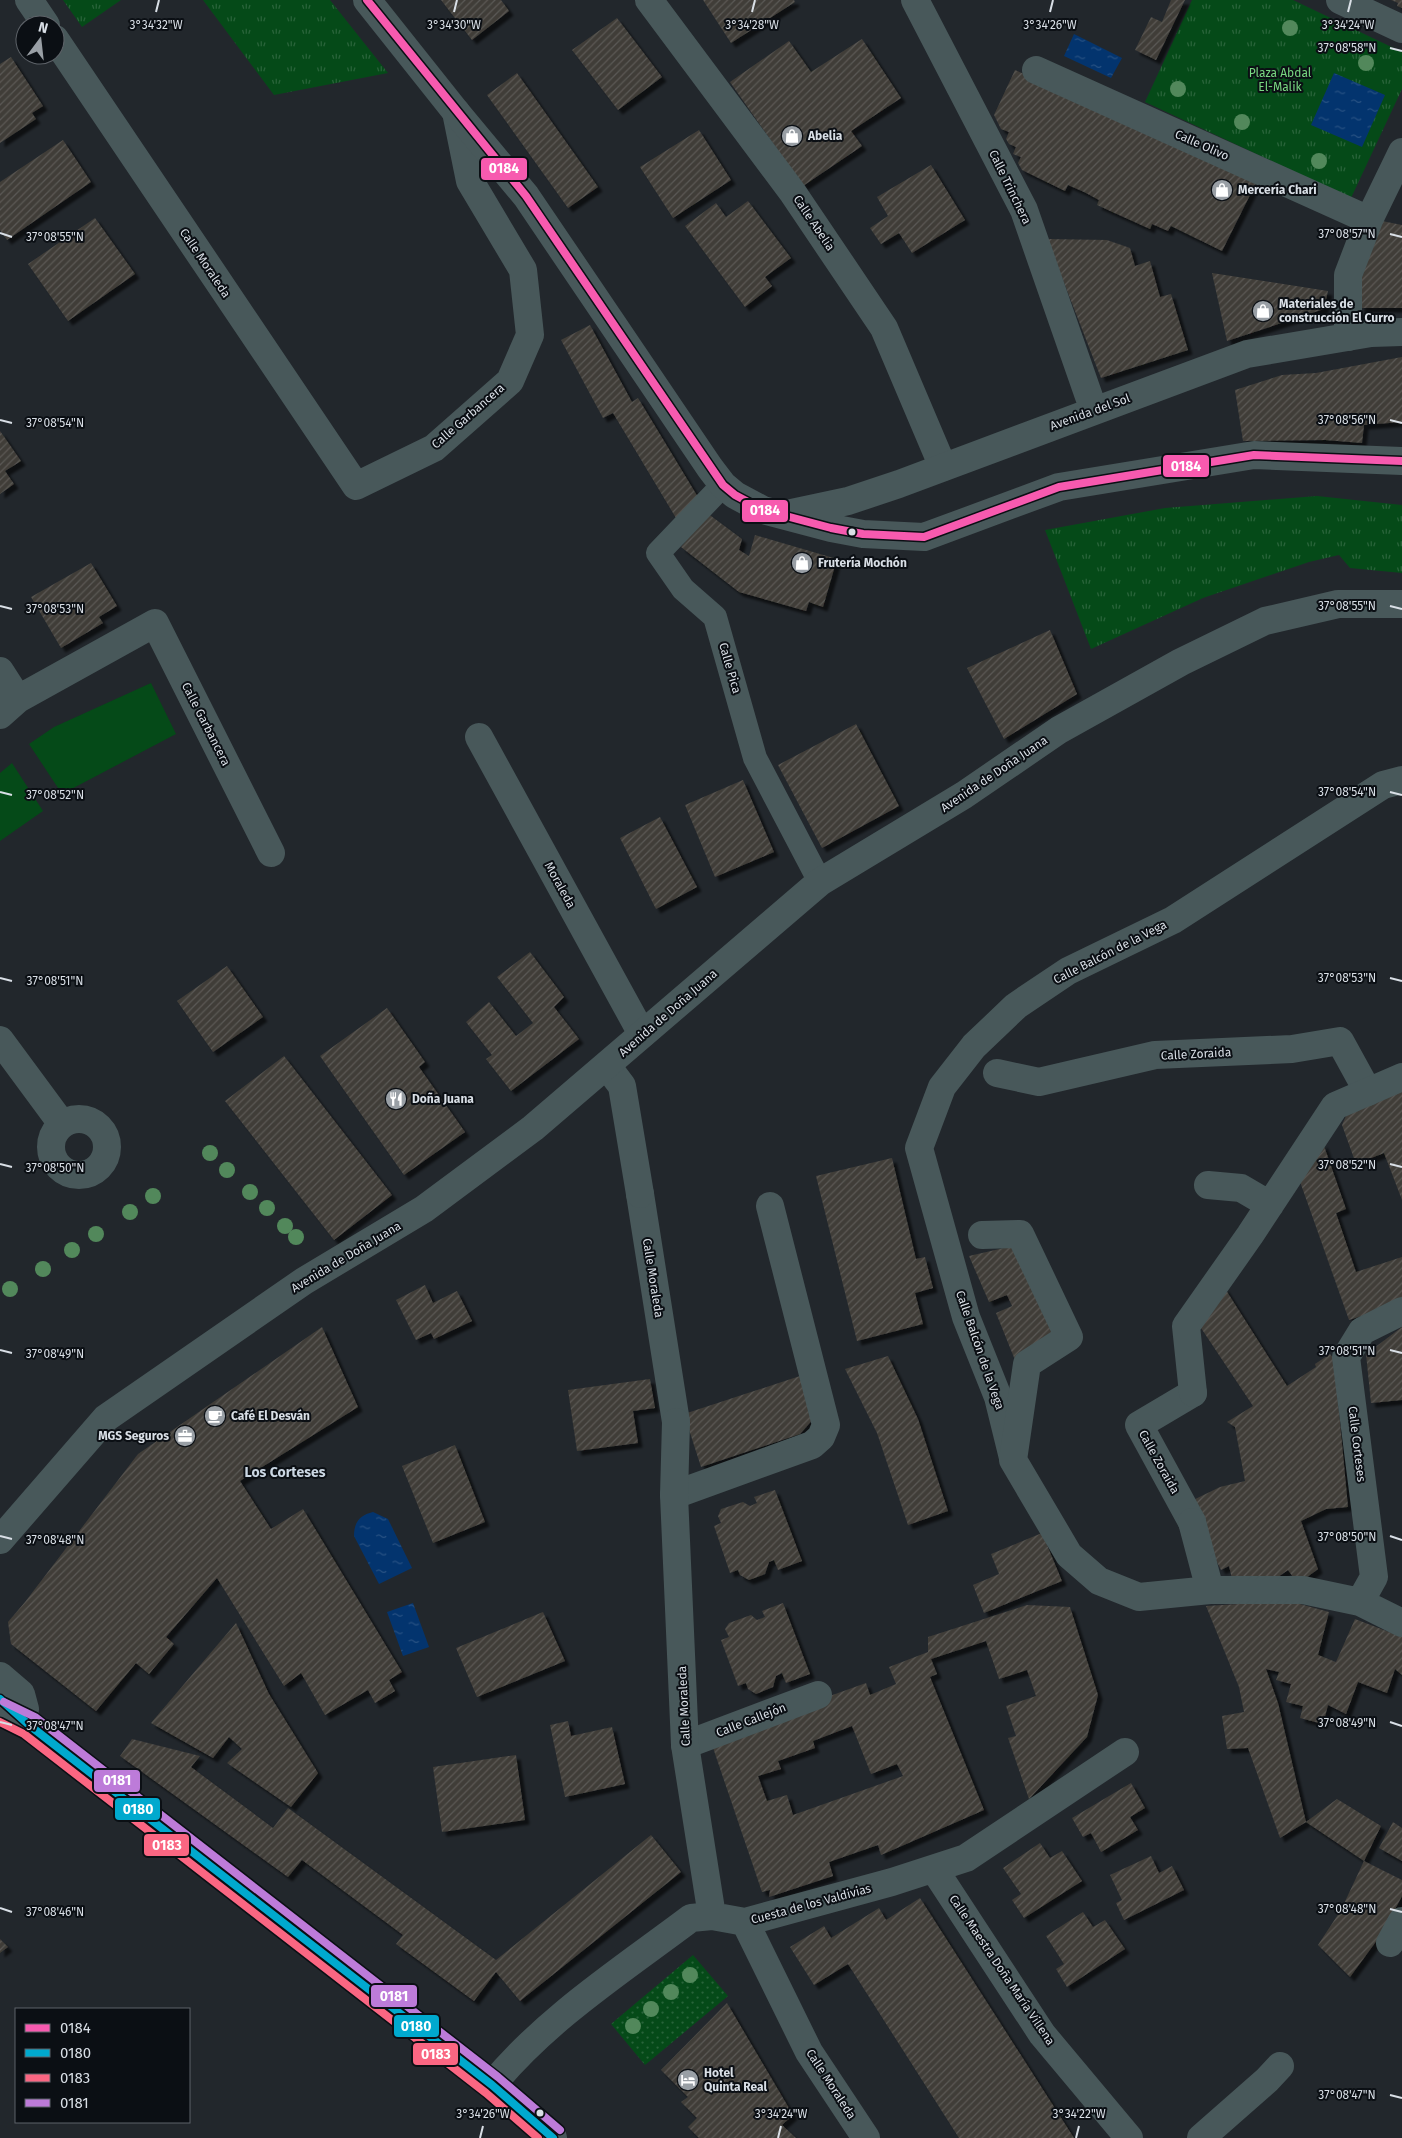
<svg xmlns="http://www.w3.org/2000/svg" width="1402" height="2138" font-family="'Fira Sans',sans-serif">
<style>
.grass{fill:url(#grass-dots)}
.park{fill:url(#park-tufts)}
.garden{fill:#054a18}
.water{fill:url(#water-ripples)}
.building{fill:url(#building-hatch);fill-rule:evenodd;filter:url(#shadow)}
.lines{fill:none;stroke-linecap:round;stroke-linejoin:round}
.service{stroke:#48585a;stroke-width:24}
.pedestrian{stroke:#48585a;stroke-width:28}
.minor{stroke:#48585a;stroke-width:28}
.tertiary{stroke:#48585a;stroke-width:28}
.bus-1-casing{stroke:#0b0f14;stroke-width:11}
.bus-2-casing{stroke:#0b0f14;stroke-width:11}
.bus-3-casing{stroke:#0b0f14;stroke-width:11}
.bus-4-casing{stroke:#0b0f14;stroke-width:11}
.bus-1{stroke:#f75aaf;stroke-width:8}
.bus-2{stroke:#00a9ce;stroke-width:8}
.bus-3{stroke:#fa6682;stroke-width:8}
.bus-4{stroke:#bd7bd9;stroke-width:8}
.tree{fill:#52885b}
.ticks{fill:none;stroke:#d9dfe6;stroke-width:2}
.bus-dot{fill:#d9dfe6;stroke:#0b0f14;stroke-width:2}
.labels{text-anchor:middle;dominant-baseline:central;stroke-width:4;stroke-linejoin:round;paint-order:stroke}
.park-label{font-size:12px;fill:#79d882;stroke:#0b0f14}
.poi-label{font-size:12px;font-weight:bold;fill:#d9dfe6;stroke:#0b0f14;text-anchor:start}
.street-label{font-size:12px;fill:#d9dfe6;stroke:#0b0f14}
.neighbourhood-label{font-size:14px;font-weight:bold;fill:#cbd7e3;stroke:#0b0f14}
.ticks-label{font-size:12px;text-anchor:middle;fill:#d9dfe6;stroke:#0b0f14;stroke-width:4;stroke-linejoin:round;paint-order:stroke}
.line-badge{stroke:#0b0f14;stroke-width:2}
.badge-label{font-size:14px;text-anchor:middle;font-weight:bold;fill:#fff}
</style>
<defs>
<pattern id="grass-dots" width="8" height="8" patternUnits="userSpaceOnUse" patternTransform="scale(1.25)"><rect width="8" height="8" fill="#054a18"/><path d="M2 2h.1M6 6h.1" fill="none" stroke="#29643a" stroke-width="1.8" stroke-linecap="round"/></pattern>
<pattern id="park-tufts" width="24" height="20" patternUnits="userSpaceOnUse" patternTransform="scale(1.25)"><rect width="24" height="20" fill="#054a18"/><path d="M3 7l-1-3M5 7V3M7 7l1-3M15 17l-1-3M17 17v-4M19 17l1-3" fill="none" stroke="#29643a"/></pattern>
<pattern id="water-ripples" width="26" height="14" patternUnits="userSpaceOnUse" patternTransform="scale(1.25)"><rect width="26" height="14" fill="#03346e"/><path d="M2 4q2-2 4 0t4 0M15 11q2-2 4 0t4 0" fill="none" stroke="#275183"/></pattern>
<pattern id="building-hatch" width="6" height="6" patternUnits="userSpaceOnUse" patternTransform="scale(1.25)"><rect width="6" height="6" fill="#403d38"/><path d="M-1 1l2-2M0 6l6-6M5 7l2-2" fill="none" stroke="#5b5955"/></pattern>
<filter id="shadow"><feDropShadow dx="4.5" dy="4.5" stdDeviation="1" flood-color="#0009"/></filter>
</defs>
<rect width="100%" height="100%" fill="#22272c"/>
<path class="grass" d="M693 1955 728 1996 645 2065 611 2024Z"/>
<path class="park" d="M63 0H121L82 27Z
M203 0H330L388 73 274 95Z
M1192 0H1293L1402 52V89L1351 198 1145 102Z
M1317 496 1402 505V573L1350 568 1339 555 1309 562 1203 598 1091 649 1045 530 1165 508Z"/>
<path class="garden" d="M151 683 176 734 62 794 29 744 54 727Z
M12 763 43 811 0 841V773Z"/>
<path class="water" d="M1074 34 1122 58 1111 78 1064 56Z
M1334 73 1385 95 1362 147 1311 125Z
M373 1512 388 1519 412 1568 379 1584 354 1536C354 1522 360 1515 373 1512Z
M413 1603 429 1647 403 1656 387 1612Z"/>
<path class="building" d="M441 0H501L509 11 472 40Z
M703 0H794L795 2 731 43Z
M1171 0H1185L1156 60 1135 50 1151 17 1162 22Z
M1391 0H1402V8L1397 6 1398 3Z
M617 18 662 77 618 110 572 50Z
M862 39 901 98 851 131 862 146 803 186 730 82 789 41 811 72Z
M11 57 43 106 32 113 36 119 0 143V64Z
M1015 70 1258 179 1222 251 1171 226 1168 231 1152 224 1150 229 1097 205 1099 200 1084 192 1068 185 1065 191 1022 170 1018 163 1021 157 1013 154 1016 147 1009 144 1006 139 1009 132 1001 129 994 115Z
M517 73 598 187 568 208 487 95Z
M699 130 731 180 673 218 640 167Z
M63 140 91 182 7 240 0 230V182Z
M931 165 965 220 912 253 899 233 881 244 870 228 888 216 877 197Z
M748 201 791 258 765 277 772 286 745 307 685 226 716 203 726 217Z
M95 218 135 274 68 321 28 264Z
M1382 221 1402 225V308H1360L1362 257Z
M1047 239 1107 240 1130 248 1135 266 1150 261 1160 297 1171 294 1188 350 1101 378Z
M1212 273 1328 291 1324 309 1227 341Z
M590 325 632 402 638 398 701 502 676 518 613 413 603 418 561 340Z
M1402 357V422L1364 425 1362 443 1325 440 1243 441 1235 390 1282 375 1316 373Z
M0 431 21 461 5 471 14 484 0 494Z
M707 513 742 539 739 550 749 556 755 535 837 559 823 607 809 602 806 611 739 592 681 547Z
M91 563 117 606 99 617 103 623 61 648 31 597Z
M1050 630 1077 694 1004 739 967 668Z
M856 724 899 806 822 848 778 765Z
M743 780 774 852 715 877 685 805Z
M660 817 697 887 656 909 620 838Z
M530 952 564 997 554 1007 579 1039 511 1091 486 1059 492 1055 466 1022 489 1002 516 1036 533 1023 497 977Z
M227 966 263 1017 213 1052 177 1001Z
M387 1008 425 1062 419 1067 465 1132 404 1175 320 1056Z
M284 1056 392 1195 334 1240 225 1101Z
M1402 1088V1200L1384 1153 1356 1164 1342 1125 1350 1107Z
M1323 1143 1346 1209 1336 1213 1356 1272 1402 1257V1303L1349 1320 1298 1176Z
M892 1158 916 1259 925 1257 933 1288 915 1293 923 1324 857 1341 816 1176Z
M1021 1244 1063 1335 1015 1360 996 1313 1012 1306 1007 1295 989 1302 969 1256Z
M425 1285 433 1303 457 1291 472 1321 434 1339 431 1333 416 1340 396 1300Z
M1224 1287 1287 1386 1316 1367 1315 1364 1330 1354 1334 1359 1348 1507 1326 1509 1301 1521 1318 1569 1298 1584 1288 1570 1278 1577 1233 1583 1229 1566 1221 1570 1187 1503 1220 1487 1245 1481 1235 1427 1227 1422 1253 1406 1197 1322Z
M322 1327 358 1407 240 1481 271 1529 303 1509 402 1672 389 1680 395 1691 375 1703 368 1690 325 1715 301 1673 284 1686 217 1578 166 1637 174 1644 149 1674 136 1663 96 1711 11 1644 8 1622 25 1602 138 1454Z
M1402 1327V1400L1371 1403 1366 1354Z
M888 1356 918 1419 948 1511 908 1525 877 1433 845 1369Z
M803 1375 816 1416 800 1434 701 1467 684 1414Z
M650 1379 655 1408 633 1411 638 1443 577 1451 568 1390Z
M455 1445 485 1522 433 1543 402 1466Z
M775 1490 802 1561 778 1570 774 1560 769 1562 765 1574 749 1580 740 1575 738 1570 730 1573 714 1526 721 1523 718 1516 721 1509 743 1502 750 1506 757 1503 754 1497Z
M1042 1533 1062 1581 984 1613 973 1585 999 1574 991 1554Z
M1289 1601 1329 1612 1318 1655 1336 1662 1355 1619 1402 1637V1675L1395 1669 1387 1693 1358 1682 1346 1714 1328 1705 1323 1724 1300 1718 1303 1706 1286 1702 1291 1684 1276 1680 1279 1672 1266 1669 1278 1703 1306 1822 1280 1838 1248 1748 1227 1749 1222 1716 1244 1712 1239 1687 1206 1606Z
M783 1603 810 1674 786 1683 782 1673 776 1676 773 1687 756 1694 748 1689 746 1683 738 1686 721 1640 729 1637 725 1629 729 1623 751 1615 757 1620 765 1617 762 1611Z
M1027 1605 1070 1607 1098 1695 1087 1737 1029 1799 1008 1738 1016 1736 1006 1706 1036 1696 1027 1670 999 1679 986 1641 931 1659 937 1674 930 1677 984 1810 881 1855 878 1845 829 1862 833 1876 769 1897 770 1890 762 1892 710 1739 866 1683 870 1695 896 1684 889 1667 928 1652V1637ZM852 1726 871 1774 897 1764 903 1776 793 1815 787 1795 767 1801 758 1776 781 1769 778 1761 815 1748 813 1741Z
M543 1612 565 1661 477 1697 456 1648Z
M236 1623 269 1694 318 1773 291 1807 227 1763 242 1749 229 1737 213 1758 151 1723Z
M568 1721 571 1736 612 1727 625 1784 565 1797 550 1725Z
M132 1739 200 1756 191 1767 273 1828 288 1808 496 1960 651 1835 681 1872 520 2001 496 1972 474 2001 396 1944 403 1935 302 1860 288 1877 120 1756Z
M516 1755 525 1820 442 1832 433 1767Z
M1131 1783 1145 1808 1130 1817 1138 1830 1101 1852 1091 1833 1083 1837 1072 1818Z
M1337 1799 1381 1826 1364 1861 1306 1822Z
M1393 1822 1402 1828V1861L1379 1848Z
M1040 1843 1050 1858 1062 1851 1082 1881 1024 1918 1012 1900 1021 1894 1003 1868Z
M1151 1856 1159 1873 1172 1866 1184 1890 1124 1920 1116 1903 1122 1900 1110 1875Z
M1364 1861 1402 1880V1896L1383 1932 1350 1977 1318 1945 1341 1910Z
M920 1898 1074 2138H959L848 1964 814 1985 790 1947 824 1926 831 1938 879 1908 886 1920Z
M1083 1912 1093 1927 1105 1920 1125 1949 1067 1987 1056 1969 1064 1964 1046 1936Z
M0 1939 8 1947 0 1953Z
M727 2003 793 2115 782 2125 796 2138H699L688 2127 697 2118 681 2102 688 2097 661 2070Z"/>
<g class="lines">
<path class="service" d="M723 485 658 553 683 589 715 617 755 758 820 882"/>
<path class="pedestrian" d="M997 1073 1039 1082 1155 1055 1292 1049 1340 1041 1368 1092
M640 1194 676 1422
M1013 1458 998 1397 966 1317 919 1148 942 1087 974 1046 1016 1006 1068 971 1173 920 1383 785 1402 780
M674 1495 812 1445 821 1437 826 1425 770 1206
M1192 1522 1139 1425 1193 1393
M685 1745 818 1695
M1390 1943 1402 1921
M1201 2138 1267 2080 1280 2066"/>
<path class="minor" d="M29 0 46 25
M649 0 793 193 884 328 943 467
M1340 0 1402 29
M55 39 356 486 434 448 510 381 530 335 523 270 470 181 456 112
M1036 70 1369 220
M1348 337V275L1369 220 1402 152
M0 671 18 699
M0 715 18 699 155 623 271 853
M479 737 642 1034
M0 1040 62 1124
M607 1066 622 1086 640 1194
M51 1147a28 28 0 1 1 56 0a28 28 0 1 1-56 0Z
M1208 1185 1241 1188 1270 1205
M982 1235 1020 1234 1069 1337 1027 1364 1013 1460 1069 1555 1099 1581 1139 1597 1210 1590H1303L1360 1602 1402 1623
M1193 1393 1186 1326 1250 1235 1335 1106 1402 1077
M676 1422 674 1495 685 1745 712 1916
M1192 1522 1210 1590
M1360 1602 1374 1577 1346 1357 1362 1331 1402 1311
M934 1869 1042 2034 1129 2138
M745 1922 809 2052 866 2138
M492 2085C547 2018 622 1970 691 1918L712 1916 745 1922 892 1882 966 1858 1125 1752"/>
<path class="tertiary" d="M367 0 456 112 526 196 710 468 723 485 735 495 763 510 831 528 863 534 924 537 1059 487 1254 455 1402 461
M915 0 1024 210 1094 411
M787 514 848 501 899 484 1247 354 1371 333 1402 332
M0 1540 106 1418 304 1281 424 1209 533 1128 820 882 964 795 1059 730 1181 662 1265 621 1338 604H1402
M0 1676 21 1694 25 1709
M0 1699 29 1725 492 2085 553 2138"/>
<g class="bus-1-casing">
<path id="bus-1" d="M367 0 526 196 723 485 735 495 763 510 831 528 863 534 924 537 1059 487 1254 455 1402 461"/>
</g>
<g class="bus-2-casing">
<path id="bus-2" d="M0 1699 29 1725 492 2085 553 2138"/>
</g>
<g class="bus-3-casing">
<path id="bus-3" d="M0 1722 24 1734 486 2093 538 2138"/>
</g>
<g class="bus-4-casing">
<path id="bus-4" d="M4 1702 35 1717 498 2077 560 2130"/>
</g>
<use href="#bus-1" class="bus-1"/>
<use href="#bus-2" class="bus-2"/>
<use href="#bus-3" class="bus-3"/>
<use href="#bus-4" class="bus-4"/>
</g>
<g class="tree">
<circle cx="1290" cy="28" r="8"/>
<circle cx="1366" cy="63" r="8"/>
<circle cx="1178" cy="89" r="8"/>
<circle cx="1242" cy="122" r="8"/>
<circle cx="1319" cy="161" r="8"/>
<circle cx="210" cy="1153" r="8"/>
<circle cx="227" cy="1170" r="8"/>
<circle cx="250" cy="1192" r="8"/>
<circle cx="153" cy="1196" r="8"/>
<circle cx="267" cy="1208" r="8"/>
<circle cx="130" cy="1212" r="8"/>
<circle cx="285" cy="1226" r="8"/>
<circle cx="96" cy="1234" r="8"/>
<circle cx="296" cy="1237" r="8"/>
<circle cx="72" cy="1250" r="8"/>
<circle cx="43" cy="1269" r="8"/>
<circle cx="10" cy="1289" r="8"/>
<circle cx="690" cy="1975" r="8"/>
<circle cx="671" cy="1992" r="8"/>
<circle cx="651" cy="2009" r="8"/>
<circle cx="633" cy="2026" r="8"/>
</g>
<path class="ticks" d="M156 12 159 0M454 12 457 0M752 12 755 0M1050 12 1053 0M1348 12 1351 0M1390 48 1402 51M0 233 12 237M1390 234 1402 237M0 420 12 423M1390 420 1402 423M0 606 12 609M1390 606 1402 609M0 792 12 795M1390 792 1402 795M0 978 12 981M1390 978 1402 981M0 1164 12 1167M1390 1164 1402 1167M0 1350 12 1353M1390 1350 1402 1353M0 1536 12 1539M1390 1536 1402 1540M0 1722 12 1725M1390 1722 1402 1726M0 1908 12 1912M1390 1909 1402 1912M1390 2095 1402 2098M480 2138 483 2126M778 2138 781 2126M1076 2138 1079 2126"/>
<defs>
<g id="shop-disc" transform="scale(1.125)"><circle r="9.5" fill="#999fa5" stroke="#0b0f14"/><path d="M-5-2.5h2.3a2.7 3.5 0 0 1 5.4 0H5L5.5 6h-11ZM-1.5-2.5h3a1.5 2.3 0 0 0-3 0Z" fill="#fff"/></g>
<g id="restaurant-disc" transform="scale(1.125)"><circle r="9.5" fill="#999fa5" stroke="#0b0f14"/><path d="M-5-6h1v4h1v-4h1v4h1v-4h1v5L-1.5 .5V6h-2V.5L-5-1ZM5-6V6H3V1.5H1.5Q1.5-4 5-6Z" fill="#fff"/></g>
<g id="cafe-disc" transform="scale(1.125)"><circle r="9.5" fill="#999fa5" stroke="#0b0f14"/><path d="M-5.5-4.5H6V0H3Q3 3.5 0 3.5H-2.5Q-5.5 3.5-5.5 0ZM3-3.2v2h1.7v-2ZM-6 4.5H4V6H-6Z" fill="#fff"/></g>
<g id="office-disc" transform="scale(1.125)"><circle r="9.5" fill="#999fa5" stroke="#0b0f14"/><path d="M-6-3h4V-5.5h4V-3h4V5H-6ZM-1-4.5V-3h2v-1.5ZM-6 0V1H6V0Z" fill="#fff"/></g>
<g id="hotel-disc" transform="scale(1.125)"><circle r="9.5" fill="#999fa5" stroke="#0b0f14"/><path d="M-6-4.5h1.5V1H6V5H4.5V3h-9V5H-6ZM-4 0a1.8 1.8 0 1 1 3.6 0ZM.5 0V-2.5h3Q6-2.5 6 0Z" fill="#fff"/></g>
</defs>
<g fill-rule="evenodd">
<use href="#shop-disc" x="792" y="136"/>
<use href="#shop-disc" x="1222" y="190"/>
<use href="#shop-disc" x="1263" y="311"/>
<use href="#shop-disc" x="802" y="563"/>
<use href="#restaurant-disc" x="396" y="1099"/>
<use href="#cafe-disc" x="215" y="1416"/>
<use href="#office-disc" x="185" y="1436"/>
<use href="#hotel-disc" x="688" y="2080"/>
</g>
<g class="bus-dot">
<circle cx="852" cy="532" r="4.5"/>
<circle cx="540" cy="2113" r="4.5"/>
</g>
<g class="labels">
<g class="park-label">
<text x="1280" y="73">Plaza Abdal<tspan x="1280" dy="14">El-Malik</tspan></text>
</g>
<g class="poi-label">
<text x="808" y="136">Abelia</text>
<text x="1238" y="190">Mercería Chari</text>
<text x="1279" y="304">Materiales de<tspan x="1279" dy="14">construcción El Curro</tspan></text>
<text x="818" y="563">Frutería Mochón</text>
<text x="412" y="1099">Doña Juana</text>
<text x="231" y="1416">Café El Desván</text>
<text x="169" y="1436" text-anchor="end">MGS Seguros</text>
<text x="704" y="2073">Hotel<tspan x="704" dy="14">Quinta Real</tspan></text>
</g>
<g class="street-label">
<text transform="translate(1202 145) rotate(24)">Calle Olivo</text>
<text transform="translate(1010 187) rotate(64)">Calle Trinchera</text>
<text transform="translate(814 223) rotate(56)">Calle Abelia</text>
<text transform="translate(205 263) rotate(56)">Calle Moraleda</text>
<text transform="translate(1090 412) rotate(-20)">Avenida del Sol</text>
<text transform="translate(468 416) rotate(-41)">Calle Garbancera</text>
<text transform="translate(730 668) rotate(74)">Calle Pica</text>
<text transform="translate(206 724) rotate(63)">Calle Garbancera</text>
<text transform="translate(994 774) rotate(-34)">Avenida de Doña Juana</text>
<text transform="translate(560 885) rotate(61)">Moraleda</text>
<text transform="translate(1110 952) rotate(-27)">Calle Balcón de la Vega</text>
<text transform="translate(668 1013) rotate(-41)">Avenida de Doña Juana</text>
<text transform="translate(1196 1054) rotate(-3)">Calle Zoraida</text>
<text transform="translate(346 1257) rotate(-31)">Avenida de Doña Juana</text>
<text transform="translate(653 1278) rotate(81)">Calle Moraleda</text>
<text transform="translate(980 1350) rotate(71)">Calle Balcón de la Vega</text>
<text transform="translate(1357 1444) rotate(83)">Calle Corteses</text>
<text transform="translate(1159 1462) rotate(61)">Calle Zoraida</text>
<text transform="translate(684 1706) rotate(-93)">Calle Moraleda</text>
<text transform="translate(751 1720) rotate(-21)">Calle Callejón</text>
<text transform="translate(811 1904) rotate(-15)">Cuesta de los Valdivias</text>
<text transform="translate(1002 1970) rotate(56)">Calle Maestra Doña María Villena</text>
<text transform="translate(831 2084) rotate(57)">Calle Moraleda</text>
</g>
<g class="neighbourhood-label">
<text x="285" y="1472">Los Corteses</text>
</g>
</g>
<g class="ticks-label">
<text x="156" y="29">3°34'32"W</text>
<text x="454" y="29">3°34'30"W</text>
<text x="752" y="29">3°34'28"W</text>
<text x="1050" y="29">3°34'26"W</text>
<text x="1348" y="29">3°34'24"W</text>
<text x="1347" y="52">37°08'58"N</text>
<text x="1347" y="238">37°08'57"N</text>
<text x="55" y="241">37°08'55"N</text>
<text x="1347" y="424">37°08'56"N</text>
<text x="55" y="427">37°08'54"N</text>
<text x="1347" y="610">37°08'55"N</text>
<text x="55" y="613">37°08'53"N</text>
<text x="1347" y="796">37°08'54"N</text>
<text x="55" y="799">37°08'52"N</text>
<text x="1347" y="982">37°08'53"N</text>
<text x="55" y="985">37°08'51"N</text>
<text x="1347" y="1169">37°08'52"N</text>
<text x="55" y="1172">37°08'50"N</text>
<text x="1347" y="1355">37°08'51"N</text>
<text x="55" y="1358">37°08'49"N</text>
<text x="1347" y="1541">37°08'50"N</text>
<text x="55" y="1544">37°08'48"N</text>
<text x="1347" y="1727">37°08'49"N</text>
<text x="55" y="1730">37°08'47"N</text>
<text x="1347" y="1913">37°08'48"N</text>
<text x="55" y="1916">37°08'46"N</text>
<text x="1347" y="2099">37°08'47"N</text>
<text x="483" y="2118">3°34'26"W</text>
<text x="781" y="2118">3°34'24"W</text>
<text x="1079" y="2118">3°34'22"W</text>
</g>
<g class="line-badge">
<rect x="480" y="157" width="48" height="24" rx="5" fill="#f75aaf"/>
<rect x="1162" y="454" width="48" height="24" rx="5" fill="#f75aaf"/>
<rect x="741" y="499" width="48" height="24" rx="5" fill="#f75aaf"/>
<rect x="93" y="1769" width="48" height="24" rx="5" fill="#bd7bd9"/>
<rect x="114" y="1797" width="47" height="24" rx="5" fill="#00a9ce"/>
<rect x="143" y="1833" width="47" height="24" rx="5" fill="#fa6682"/>
<rect x="370" y="1984" width="48" height="24" rx="5" fill="#bd7bd9"/>
<rect x="393" y="2014" width="47" height="24" rx="5" fill="#00a9ce"/>
<rect x="412" y="2042" width="47" height="24" rx="5" fill="#fa6682"/>
</g>
<g class="badge-label">
<text x="504" y="173">0184</text>
<text x="1186" y="471">0184</text>
<text x="765" y="515">0184</text>
<text x="117" y="1785">0181</text>
<text x="138" y="1814">0180</text>
<text x="167" y="1850">0183</text>
<text x="394" y="2001">0181</text>
<text x="416" y="2031">0180</text>
<text x="436" y="2059">0183</text>
</g>
<rect x="15" y="2008" width="175" height="115" fill="#0b0f14" stroke="#5d6268"/>
<rect x="25" y="2024" width="25" height="8" fill="#f75aaf" stroke="#5d6268"/>
<text x="60" y="2033" font-size="15" fill="#d9dfe6">0184</text>
<rect x="25" y="2049" width="25" height="8" fill="#00a9ce" stroke="#5d6268"/>
<text x="60" y="2058" font-size="15" fill="#d9dfe6">0180</text>
<rect x="25" y="2074" width="25" height="8" fill="#fa6682" stroke="#5d6268"/>
<text x="60" y="2083" font-size="15" fill="#d9dfe6">0183</text>
<rect x="25" y="2099" width="25" height="8" fill="#bd7bd9" stroke="#5d6268"/>
<text x="60" y="2108" font-size="15" fill="#d9dfe6">0181</text>
<g transform="translate(40 40) rotate(15)"><circle r="24" fill="#0b0f14" stroke="#5d6268"/>
<path d="M0-4L9 19L0 12L-9 19Z" fill="#999fa5"/>
<text y="-8" font-size="14" font-weight="bold" text-anchor="middle" fill="#d9dfe6">N</text>
</g>
</svg>
